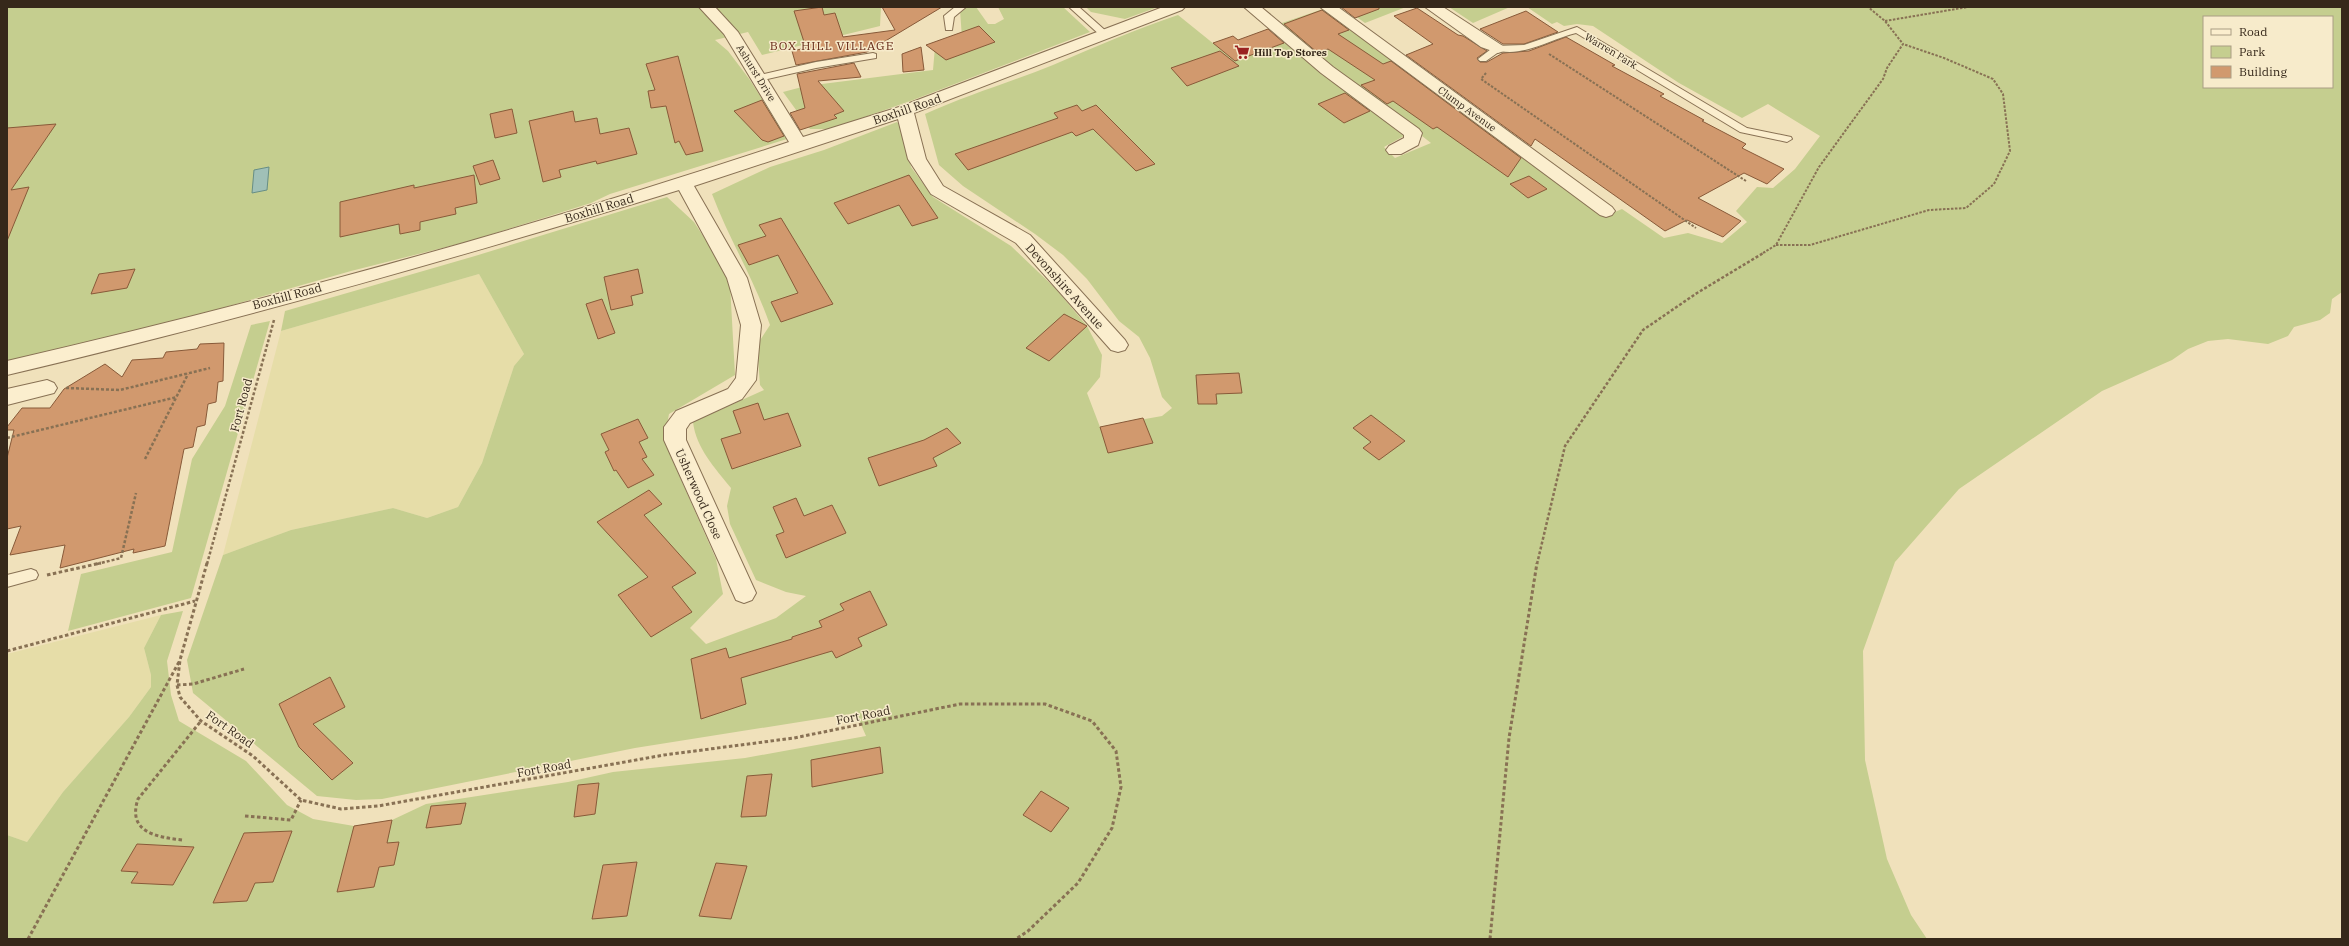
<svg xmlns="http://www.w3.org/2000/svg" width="2349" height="946" font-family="'IBM Plex Serif',serif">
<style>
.farmland{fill:#e6dda8}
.green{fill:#c5ce8f;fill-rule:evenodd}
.water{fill:#a0c0b7;stroke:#678e85}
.building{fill:#d1996e;stroke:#885a39}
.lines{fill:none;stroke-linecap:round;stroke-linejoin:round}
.lane-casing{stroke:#887154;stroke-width:2}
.street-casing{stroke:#887154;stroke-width:2}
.path-far2{stroke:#887154;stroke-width:2;stroke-dasharray:2.5 1.5;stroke-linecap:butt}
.path-far1{stroke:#887154;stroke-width:2.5;stroke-dasharray:3 2;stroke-linecap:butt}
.path{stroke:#887154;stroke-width:3;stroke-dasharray:3.5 2.5;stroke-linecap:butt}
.lane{fill:#fbeece;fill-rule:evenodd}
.street{fill:#fbeece;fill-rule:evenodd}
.labels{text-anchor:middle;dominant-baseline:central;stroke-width:3;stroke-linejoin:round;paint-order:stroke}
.far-street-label{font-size:10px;fill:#36281a;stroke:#f7ebcb}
.far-poi-label{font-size:10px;font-weight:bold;fill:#36281a;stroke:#f7ebcb;text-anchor:start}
.far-quarter-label{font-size:12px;letter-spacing:1px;fill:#652917;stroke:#f7ebcb}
.street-label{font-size:12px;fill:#36281a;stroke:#f7ebcb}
</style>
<rect width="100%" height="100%" fill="#f0e1bb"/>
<path class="farmland" d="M479 274 524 354 514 366 482 463 458 507 427 518 393 508 291 530 223 555 281 331Z
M161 615 144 648 151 675V687L129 717 63 792 27 842 7 835V654Z"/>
<path class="green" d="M7 7H881L880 26 762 55 748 32 715 40 728 51 750 80 787 139 610 194 591 203 470 241 351 271 145 330 7 362Z
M963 7H976L988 24H995L1004 19 998 7H1063L1090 32 913 100 831 129H810L783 92 806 86 933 70 935 47 962 38 960 10Z
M1086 7H1158L1125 19 1091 12Z
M1343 7 1368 13 1381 7H1406L1365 23Z
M1449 7H1510L1473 23Z
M1527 7H2342V292L2332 299 2330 313 2320 320 2294 327 2288 336 2268 344 2228 339 2208 341 2188 349 2172 360 2102 391 1959 489 1895 562 1863 651 1865 760 1887 859 1911 915 1927 939H7V835L27 842 63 792 129 717 151 687V675L144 648 161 615 183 611 167 661 171 695 179 721 246 761 287 805 313 819 354 826 392 820 426 804 568 782 613 772 745 758 866 736 856 713 635 748 382 799 356 800 317 796 193 693 187 660 223 555 291 530 393 508 427 518 458 507 482 463 514 366 524 354 479 274 281 331 285 311 475 256 667 197 694 222 716 256 730 284 735 375 669 414 664 441 716 559 723 594 690 628 706 644 776 618 806 596 786 592 756 580 730 524 727 506 731 488C715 468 696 448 693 422L764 390 760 385 757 345 770 325C754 279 729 239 712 194L770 167 824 150 897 122 904 130 911 167 933 197 1011 246 1055 288 1087 326 1102 355 1100 377 1087 393 1100 427 1162 416 1172 408 1162 397 1150 358 1139 337 1119 321 1087 279 1063 255 1035 234 963 186 939 165 925 114C967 95 1011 82 1053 65 1095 47 1136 29 1178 15L1235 61 1289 41 1402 130 1404 136 1384 147 1395 158 1431 143 1279 24 1323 9 1459 108 1603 217 1622 209 1664 238 1688 233 1722 243 1747 222 1736 211 1757 187 1773 188 1795 169 1820 136 1768 104 1742 118 1679 83 1593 26 1577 24 1564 26 1557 22 1552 24ZM2204 17H2332V87H2204Z
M270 321 191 598 68 631 81 574 172 552 192 459 225 406 251 325Z"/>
<path class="water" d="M269 167 267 190 252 193 254 170Z"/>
<path class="building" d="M822 7 824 15 835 13 843 37 895 30 882 7H942L867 52 796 65 792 51 806 48 794 11Z
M1341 7H1379V9L1355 18Z
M1417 8 1458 35 1463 36 1487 51 1477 58 1480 62H1487L1503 53 1529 51 1566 37 1615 65 1612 66 1664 94 1660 96 1704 120 1702 121 1746 144 1742 148 1784 169 1767 184 1744 173 1698 198 1741 221 1723 237 1687 220 1665 231 1535 139 1531 146 1406 55 1433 44 1394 16Z
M1322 10 1349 30 1338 34 1383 64 1391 61 1521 158 1508 177 1437 127 1433 129 1393 101 1387 104 1361 85 1375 80 1328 49 1318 53 1284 24Z
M1526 11 1558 32 1524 44H1503L1480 29Z
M979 26 995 42 946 60 926 45Z
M1268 29 1284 43 1235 61 1213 43 1233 36 1238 40Z
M921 47 924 70 903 72 902 54Z
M1220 51 1239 66 1187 86 1171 68Z
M678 56 703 151 686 155 679 141 675 143 666 106 651 108 648 91 655 90 646 64Z
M854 63 861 77 818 81 844 111 834 115 837 118 800 130 790 113 805 108 797 74Z
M1345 93 1370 111 1344 123 1318 104Z
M762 100 784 136 768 142 762 140 734 111Z
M1077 105 1082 111 1096 105 1155 164 1136 171 1093 129 1076 136 1072 132 968 170 955 154 1058 118 1054 113Z
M512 109 517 133 495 138 490 114Z
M573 111 575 122 597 118 600 134 629 128 637 154 597 164 596 161 559 170 561 177 543 182 529 121Z
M56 124 11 190 29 187 7 241V128Z
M493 160 500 179 480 185 473 166Z
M474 175 477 203 455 208 456 214 420 222V230L400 234 399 224 340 237V202L414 185V188Z
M909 175 938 218 912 226 899 205 848 224 834 203Z
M1529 176 1547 189 1528 198 1510 184Z
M781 218 833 304 781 322 771 302 798 293 778 255 749 265 738 245 766 236 759 225Z
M135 269 127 288 91 294 99 274Z
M638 269 643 293 631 296 633 305 611 310 604 277Z
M602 299 615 333 598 339 586 304Z
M1064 314 1087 326 1049 361 1026 348Z
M224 343 223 381 218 382 216 402 208 404 205 425 197 427 193 447 184 449 165 546 133 553 134 549 60 568 65 545 10 555 21 526 7 529V458L14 430H7V427L22 408H50L64 389 105 364 122 377 132 360 163 358 166 352 197 349 200 344Z
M1239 373 1242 393 1216 394 1217 404H1198L1196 375Z
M758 403 764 420 788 413 801 446 732 469 721 439 741 433 733 411Z
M1371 415 1405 441 1379 460 1363 448 1371 442 1353 428Z
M1143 418 1153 443 1108 453 1100 427Z
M638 419 648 438 639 442 647 457 642 459 654 475 628 488 616 470 614 471 605 452 609 450 601 434Z
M947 428 961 443 933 458 937 466 879 486 868 458 924 440Z
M649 490 662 504 644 515 696 573 672 587 692 612 651 637 618 595 648 577 597 522Z
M796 498 804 516 832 505 846 533 786 558 776 535 784 532 773 507Z
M870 591 887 625 858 638 862 646 836 658 832 651 741 678 746 704 701 719 691 659 726 648 729 658 792 639V637L822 627 819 621 844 610 840 604Z
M330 677 345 707 313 724 353 763 332 780 299 747 279 704Z
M880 747 883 773 812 787 811 760Z
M772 774 766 816 741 817 747 776Z
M599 783 595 814 574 817 578 785Z
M1041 791 1069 808 1051 832 1023 815Z
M466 803 461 824 426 828 431 806Z
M392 820 387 843 399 842 394 865 379 867 374 887 337 892 354 826Z
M292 831 273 882 255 883 247 901 213 903 244 833Z
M137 844 194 847 173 885 131 883 138 872 121 871Z
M637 862 627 916 592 919 603 865Z
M716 863 747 866 731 919 699 916Z"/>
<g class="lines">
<g class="lane-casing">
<path id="lane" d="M955 7H966L954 17 952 30H946L944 16Z
M1069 7H1079L1107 32V36H1101Z
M1577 27 1747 128 1791 137 1792 139 1787 142 1740 132 1576 33C1551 39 1526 56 1500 51L1486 61H1480L1478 59 1495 46 1524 45Z
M873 53 876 54V58L816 68 759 81 754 78 756 76 816 62Z
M31 569 36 571 38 575 36 579 7 587V575Z"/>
</g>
<g class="street-casing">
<path id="street" d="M699 7H715L738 32 803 137 899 107 1163 7H1185L1182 10 914 113 926 159 943 186 1030 235 1125 340 1128 345 1125 350 1118 352 1111 350 1016 243 931 194 908 159 898 119 694 186 747 278 761 325 756 380 742 399 690 423 686 429V440L756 593 752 600 744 603 736 600 664 440V427L676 411 728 389 736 378 741 325 727 278 679 190C457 258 233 322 7 375V361C270 300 532 228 789 142L724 34Z
M1244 7H1261L1333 67 1419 129 1422 133 1418 145 1401 154H1389L1386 150 1389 146 1404 138V135L1321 73Z
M1320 7H1338L1612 207 1615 211 1612 215 1606 217 1600 215Z
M1425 7H1443L1506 48 1504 51 1498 53 1481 47Z
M47 380 54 383 57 388 54 393 7 405V389Z"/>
</g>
<path class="path-far2" d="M1885 21 1968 7
M1549 54 1746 181
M1486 73 1481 79 1696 228
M1776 245H1810L1929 210 1966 208 1994 184 2010 151 2003 94 1993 79 1944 58 1903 44
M1763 253 1776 245 1819 167 1883 79 1887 68 1903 44 1885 21 1868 7"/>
<path class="path-far1" d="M66 388 120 390 210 368
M7 438 177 397
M145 459 188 374
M97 564 121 558 136 493
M207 564 274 320
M1537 564 1565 446 1643 330 1697 293 1765 252"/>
<path class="path" d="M207 563 180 660 177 685 180 697 201 721 253 756 301 800 341 809 378 806 664 755 794 738 960 704H1045L1092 721 1116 751 1121 787 1112 828 1078 883 1028 931 1016 939
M47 575 101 563
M7 651 195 601
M177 685 193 684 244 669
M245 816 291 820 301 800
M182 840C156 837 127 832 138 799L201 721
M28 939 179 662
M1490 939 1509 738 1537 563"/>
<use href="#lane" class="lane"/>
<use href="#street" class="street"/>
</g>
<defs>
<g id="supermarket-bare" transform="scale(1.2)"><path d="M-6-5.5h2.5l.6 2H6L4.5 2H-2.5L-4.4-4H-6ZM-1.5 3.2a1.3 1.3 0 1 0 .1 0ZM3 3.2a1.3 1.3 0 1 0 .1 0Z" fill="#9a2221" stroke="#f7ebcb" stroke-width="2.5" paint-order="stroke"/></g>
</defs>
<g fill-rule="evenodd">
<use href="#supermarket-bare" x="1242" y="52"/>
</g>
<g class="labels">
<g class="far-street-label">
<text transform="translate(1611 51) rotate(31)">Warren Park</text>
<text transform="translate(756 73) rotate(58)">Ashurst Drive</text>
<text transform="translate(1467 109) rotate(36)">Clump Avenue</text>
</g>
<g class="far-poi-label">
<text x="1254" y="52">Hill Top Stores</text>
</g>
<g class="far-quarter-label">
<text x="832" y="45">BOX HILL VILLAGE</text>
</g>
<g class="street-label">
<text transform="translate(907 109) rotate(-19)">Boxhill Road</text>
<text transform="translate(599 208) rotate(-17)">Boxhill Road</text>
<text transform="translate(1065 286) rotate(48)">Devonshire Avenue</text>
<text transform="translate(287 296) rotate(-15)">Boxhill Road</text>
<text transform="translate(241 405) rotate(-75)">Fort Road</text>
<text transform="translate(699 494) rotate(66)">Usherwood Close</text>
<text transform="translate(863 715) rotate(-11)">Fort Road</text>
<text transform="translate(230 729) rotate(35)">Fort Road</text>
<text transform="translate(544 768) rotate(-10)">Fort Road</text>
</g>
</g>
<rect width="2349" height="946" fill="none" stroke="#36281a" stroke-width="16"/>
<rect x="2203" y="16" width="130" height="72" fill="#f7ebcb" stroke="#aa9d84"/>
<rect x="2211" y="29" width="20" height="6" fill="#fbeece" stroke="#aa9d84"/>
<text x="2239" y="36" font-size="12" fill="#36281a">Road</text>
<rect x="2211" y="46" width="20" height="12" fill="#c5ce8f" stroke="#aa9d84"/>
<text x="2239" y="56" font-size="12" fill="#36281a">Park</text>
<rect x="2211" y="66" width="20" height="12" fill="#d1996e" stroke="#aa9d84"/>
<text x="2239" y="76" font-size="12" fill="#36281a">Building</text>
</svg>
